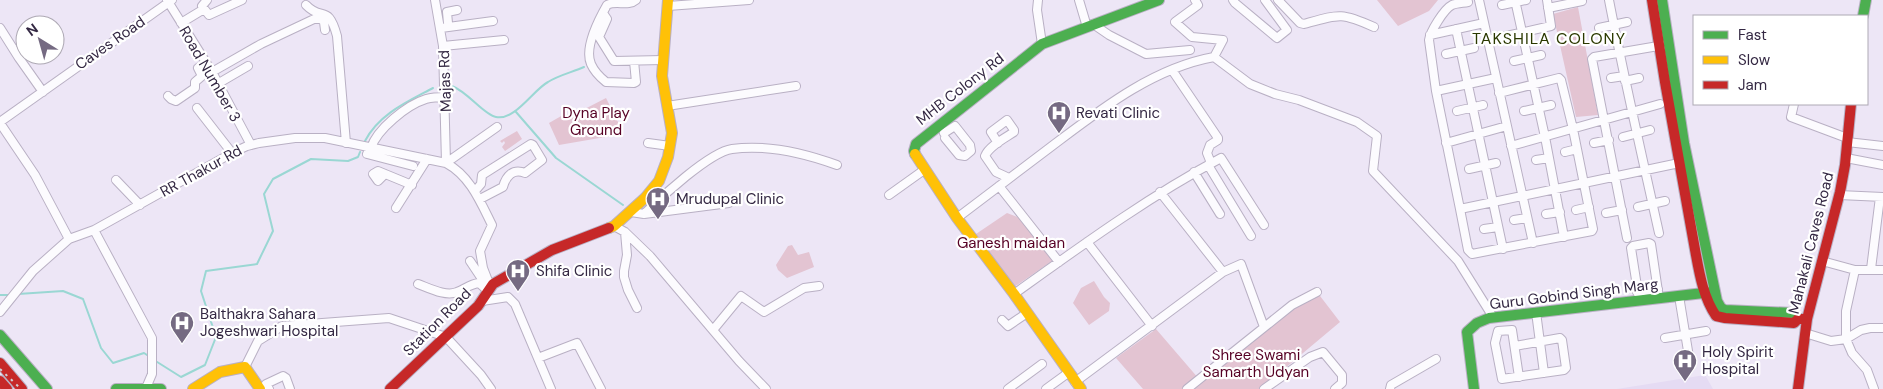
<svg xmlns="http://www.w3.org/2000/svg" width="1883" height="389" font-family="'DM Sans',sans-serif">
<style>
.built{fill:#e5dbf3}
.green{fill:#e3c4d2}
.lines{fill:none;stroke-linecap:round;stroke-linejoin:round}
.stream{stroke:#9ad7d3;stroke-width:2}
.street-casing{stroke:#b9b0c4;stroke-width:10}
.fast-casing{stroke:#b9b0c4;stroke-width:12}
.slow-casing{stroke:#b9b0c4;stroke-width:12}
.jam-casing{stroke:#b9b0c4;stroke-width:12}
.street{stroke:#fcfbfe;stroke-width:8}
.fast{stroke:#4caf50;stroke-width:10}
.slow{stroke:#ffc107;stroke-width:10}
.jam{stroke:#c62828;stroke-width:10}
.rail{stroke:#d0ced3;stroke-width:2;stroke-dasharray:2.5 5;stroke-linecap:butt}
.labels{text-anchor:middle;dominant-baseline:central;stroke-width:4.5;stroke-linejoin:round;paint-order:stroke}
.street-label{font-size:15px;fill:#342843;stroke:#fff}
.park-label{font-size:15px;fill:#560024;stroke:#fff}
.poi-label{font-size:15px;fill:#342843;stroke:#fff;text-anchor:start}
.neighbourhood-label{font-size:16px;letter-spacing:1px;fill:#2b3900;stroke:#fff}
</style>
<rect width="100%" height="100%" fill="#ede6f6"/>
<path class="built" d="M1705 375 1713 389H1617Z"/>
<path class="green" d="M1377 0H1438L1429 11 1398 26Z
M1578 7 1598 115 1576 117 1553 14Z
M606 98 620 126 617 135 559 145 549 123 563 115 577 113Z
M517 131 522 139 505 151 502 147 505 143 504 141 502 143 500 141Z
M1007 213 1025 220 1055 259 1014 287 976 234Z
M792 245 798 255 809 252 814 267 787 278 778 270 776 265 788 246Z
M1094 281 1104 297 1110 303 1109 311 1089 325 1073 303 1081 288Z
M1317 292 1340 322 1260 389H1143L1116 358 1156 329 1199 379 1240 346Z"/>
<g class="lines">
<path class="stream" d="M452 86C468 92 484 115 496 117 515 121 533 90 548 82 559 75 573 72 584 67
M516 112 556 158 623 205
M365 141C379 114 407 102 433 88
M18 294 63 291 83 299 101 348 113 363 144 353 150 357
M0 295H11
M154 360 181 377 205 365 216 337 201 291 206 271 257 264 273 231 264 194 273 179 311 159 348 161 358 157 360 152"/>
<g class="street-casing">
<path id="street" d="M167 0 212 72 251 145
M207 0 202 6 209 15 242 0
M435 0 443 46 446 163
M1038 0 1037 10 1042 44
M1079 0 1087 27
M1195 0 1198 5 1175 22 1192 37 1223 40 1214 57
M1233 0 1235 3 1277 38 1287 30 1265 0
M1278 0 1300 23 1304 24C1339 14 1341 12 1374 27
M1479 0 1533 243
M1515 0 1545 137 1564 237
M1609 0C1624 78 1642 156 1659 233
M1468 2C1463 3 1457 3 1452 5 1444 9 1430 32 1429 40L1436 91 1460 209 1684 162
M306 5C322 22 328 3 337 36L346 143
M1502 5 1526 0
M668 6 749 0
M1548 8 1582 1
M603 13 607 19 599 37 614 61 663 60
M181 23 204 9
M448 23 447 12 457 10
M1093 24 1109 35 1146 54 1190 50
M0 28 19 58 43 92
M441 28 493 21
M1599 28 1627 22
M1456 29 1503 249
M1430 35 1484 23
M1488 40 1551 26 1547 0
M443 46 504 40
M1446 54 1474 48
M634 61 636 82 634 83 606 82C601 78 594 71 591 64 584 48 599 19 607 5 616 0 628 7 636 0
M1514 61 1541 55
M1172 70 1218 138V140L1210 145 1207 153 1211 163
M212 72 261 44 314 19H321L324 22 325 30
M1611 78 1624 76
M1625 81 1639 78
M219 83 248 66
M1436 91 1496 78
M168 96 171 99 176 101 195 88V82L202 76 198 68 206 63
M1794 104 1791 117 1847 138
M667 106 796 86
M197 108 232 153
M1457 111 1483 105
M1524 111 1551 105
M0 122 172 0
M0 123 35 175 69 239
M944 133 955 126 970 145 971 151 965 156 959 155 945 138
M1623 137 1650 130
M1847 142 1883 146
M648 143 670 146
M998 143 991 132 1007 120 1014 130V132C1005 138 989 146 985 156L996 172 1009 178
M1446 143 1507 126
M1594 143 1609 140
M1511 146 1660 104
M371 148C377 129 407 105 426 99 433 97 439 97 446 97
M1565 152 1577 149
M367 154 413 166
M1846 158 1883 165
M1536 160 1549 158
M446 163 497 127
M1208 165 1251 236
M1469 169 1496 163
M1194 172 1220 214
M385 174 378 181 373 174 378 171 412 185
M116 180 140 205
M999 186 1059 262
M475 191 481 184 482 175 531 144 533 145 542 160 525 173C513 168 506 176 503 187L480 199
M1160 192 1223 272
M889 195 924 170
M1839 195 1883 197
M1638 207 1665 201
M396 208 427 159
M1460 209 1468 250 1472 254 1592 231 1593 229 1573 129 1561 80 1559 78 1499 93
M1576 210 1589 207
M631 212 644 214 729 203
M1606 213 1622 210
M644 214C661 197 710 152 732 149 768 144 804 153 837 165
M1546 214 1560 212
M957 218C989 194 1020 170 1052 146 1101 109 1153 68 1214 57L1250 84 1275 94 1299 100 1357 122 1377 136 1373 171 1458 261 1493 317
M1514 220 1527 218
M614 226 625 232 650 256 739 361 766 389
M1484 229 1498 227
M94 230 152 338V374L146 388
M625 232 627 255 624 271V277L628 290 637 308
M1627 238 1592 59 1594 57 1664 45
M1087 242 1152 326
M470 261 486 285
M1822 261 1855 270H1883
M1871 269 1880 197
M1855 270 1846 311V339L1852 353 1867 370 1874 389
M418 284C429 288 446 297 457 292 465 289 470 284 479 283L488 291
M1637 292 1658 289
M1014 294C1081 246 1148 197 1221 158L1264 225
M1679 296 1689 357
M1639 299 1631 248 1633 246 1649 243 1651 244 1659 298
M482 301 508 297 515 304 551 389
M0 312 33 271 69 239 94 230 232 153 247 146 259 143 295 138H325L446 163C470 176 480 201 492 225L480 251 483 268 490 286
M1536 312 1544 373
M1002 320 1008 326 1027 313
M713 330 741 296 764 312 804 288 819 286
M1805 333 1831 341 1846 339 1861 330 1870 328H1883
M1665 338 1706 331
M1515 346 1560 338 1562 340 1566 368 1564 370 1502 379 1495 343 1498 331 1512 330 1519 377
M538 358 577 343 601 389
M245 367 258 341 282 326 389 318 446 337 481 375 491 389
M1075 382 1223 272 1241 264 1264 327
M269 389 266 384 283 376 286 378 290 389
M1008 389 1042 364
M1046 389 1068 373
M1187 389 1292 305 1317 292
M1264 389 1310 357 1323 352 1342 375V383L1335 389
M1390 389 1391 385 1436 359"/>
</g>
<g class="fast-casing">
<path id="fast" d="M1662 0 1684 143 1717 301 1721 308 1725 310 1794 313 1798 319
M1863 16 1866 0
M915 154 914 151 916 144 1042 44 1159 0
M0 335 47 389
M116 389H161
M1474 389 1467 332 1477 323 1489 318 1712 292"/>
</g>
<g class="slow-casing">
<path id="slow" d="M915 154 957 218 1014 294 1081 389
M609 228 614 226 645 198 659 181 668 157 672 133 662 76 668 0
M193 389 220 372 245 367 260 389"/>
</g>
<g class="jam-casing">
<path id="jam" d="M1652 0 1665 82 1696 255C1700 277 1704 298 1716 316L1725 318 1794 323 1798 319H1807
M0 363 22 389
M0 381 7 389
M390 389 478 306 493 284 552 250 609 228
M1798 389 1807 319 1840 192 1845 165 1851 104"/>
</g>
<use href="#street" class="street"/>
<use href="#fast" class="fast"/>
<use href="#slow" class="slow"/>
<use href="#jam" class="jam"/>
<path class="rail" d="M0 369 21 389"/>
</g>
<defs>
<g id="hospital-pin" transform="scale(1.25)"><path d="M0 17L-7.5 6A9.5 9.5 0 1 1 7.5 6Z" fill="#756a82" stroke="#fff"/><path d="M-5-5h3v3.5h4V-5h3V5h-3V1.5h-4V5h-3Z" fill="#fff"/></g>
</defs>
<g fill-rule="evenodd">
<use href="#hospital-pin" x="1059" y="113"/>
<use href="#hospital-pin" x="658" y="199"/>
<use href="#hospital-pin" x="518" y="271"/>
<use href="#hospital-pin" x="182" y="323"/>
<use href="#hospital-pin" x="1685" y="361"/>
</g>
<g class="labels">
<g class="street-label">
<text transform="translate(110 43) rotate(-35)">Caves Road</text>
<text transform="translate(210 74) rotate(60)">Road Number 3</text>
<text transform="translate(445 81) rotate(-92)">Majas Rd</text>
<text transform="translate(960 89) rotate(-38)">MHB Colony Rd</text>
<text transform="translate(201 171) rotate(-29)">RR Thakur Rd</text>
<text transform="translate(1811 243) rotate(-76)">Mahakali Caves Road</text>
<text transform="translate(1574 294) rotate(-7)">Guru Gobind Singh Marg</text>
<text transform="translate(437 322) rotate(-45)">Station Road</text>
</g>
<g class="park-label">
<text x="596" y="113">Dyna Play<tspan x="596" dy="17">Ground</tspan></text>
<text x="1011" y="243">Ganesh maidan</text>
<text x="1256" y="355">Shree Swami<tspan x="1256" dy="17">Samarth Udyan</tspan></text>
</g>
<g class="poi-label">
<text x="1076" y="113">Revati Clinic</text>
<text x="676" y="199">Mrudupal Clinic</text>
<text x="536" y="271">Shifa Clinic</text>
<text x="200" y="314">Balthakra Sahara<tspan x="200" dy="17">Jogeshwari Hospital</tspan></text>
<text x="1702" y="352">Holy Spirit<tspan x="1702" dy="17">Hospital</tspan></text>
</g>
<g class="neighbourhood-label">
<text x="1549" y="38">TAKSHILA COLONY</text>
</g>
</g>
<rect x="1693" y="15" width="175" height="90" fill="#ffffff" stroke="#aea9b4"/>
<rect x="1703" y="31" width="25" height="8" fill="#4caf50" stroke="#aea9b4"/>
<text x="1738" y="40" font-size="15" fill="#342843">Fast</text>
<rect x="1703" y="56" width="25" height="8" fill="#ffc107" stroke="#aea9b4"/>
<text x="1738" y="65" font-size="15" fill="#342843">Slow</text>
<rect x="1703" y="81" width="25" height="8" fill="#c62828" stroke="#aea9b4"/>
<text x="1738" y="90" font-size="15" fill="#342843">Jam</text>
<g transform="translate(40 40) rotate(323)"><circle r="24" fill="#ffffff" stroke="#aea9b4"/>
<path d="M0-4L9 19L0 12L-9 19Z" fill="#756a82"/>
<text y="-8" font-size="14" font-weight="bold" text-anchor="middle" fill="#342843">N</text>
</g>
</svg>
